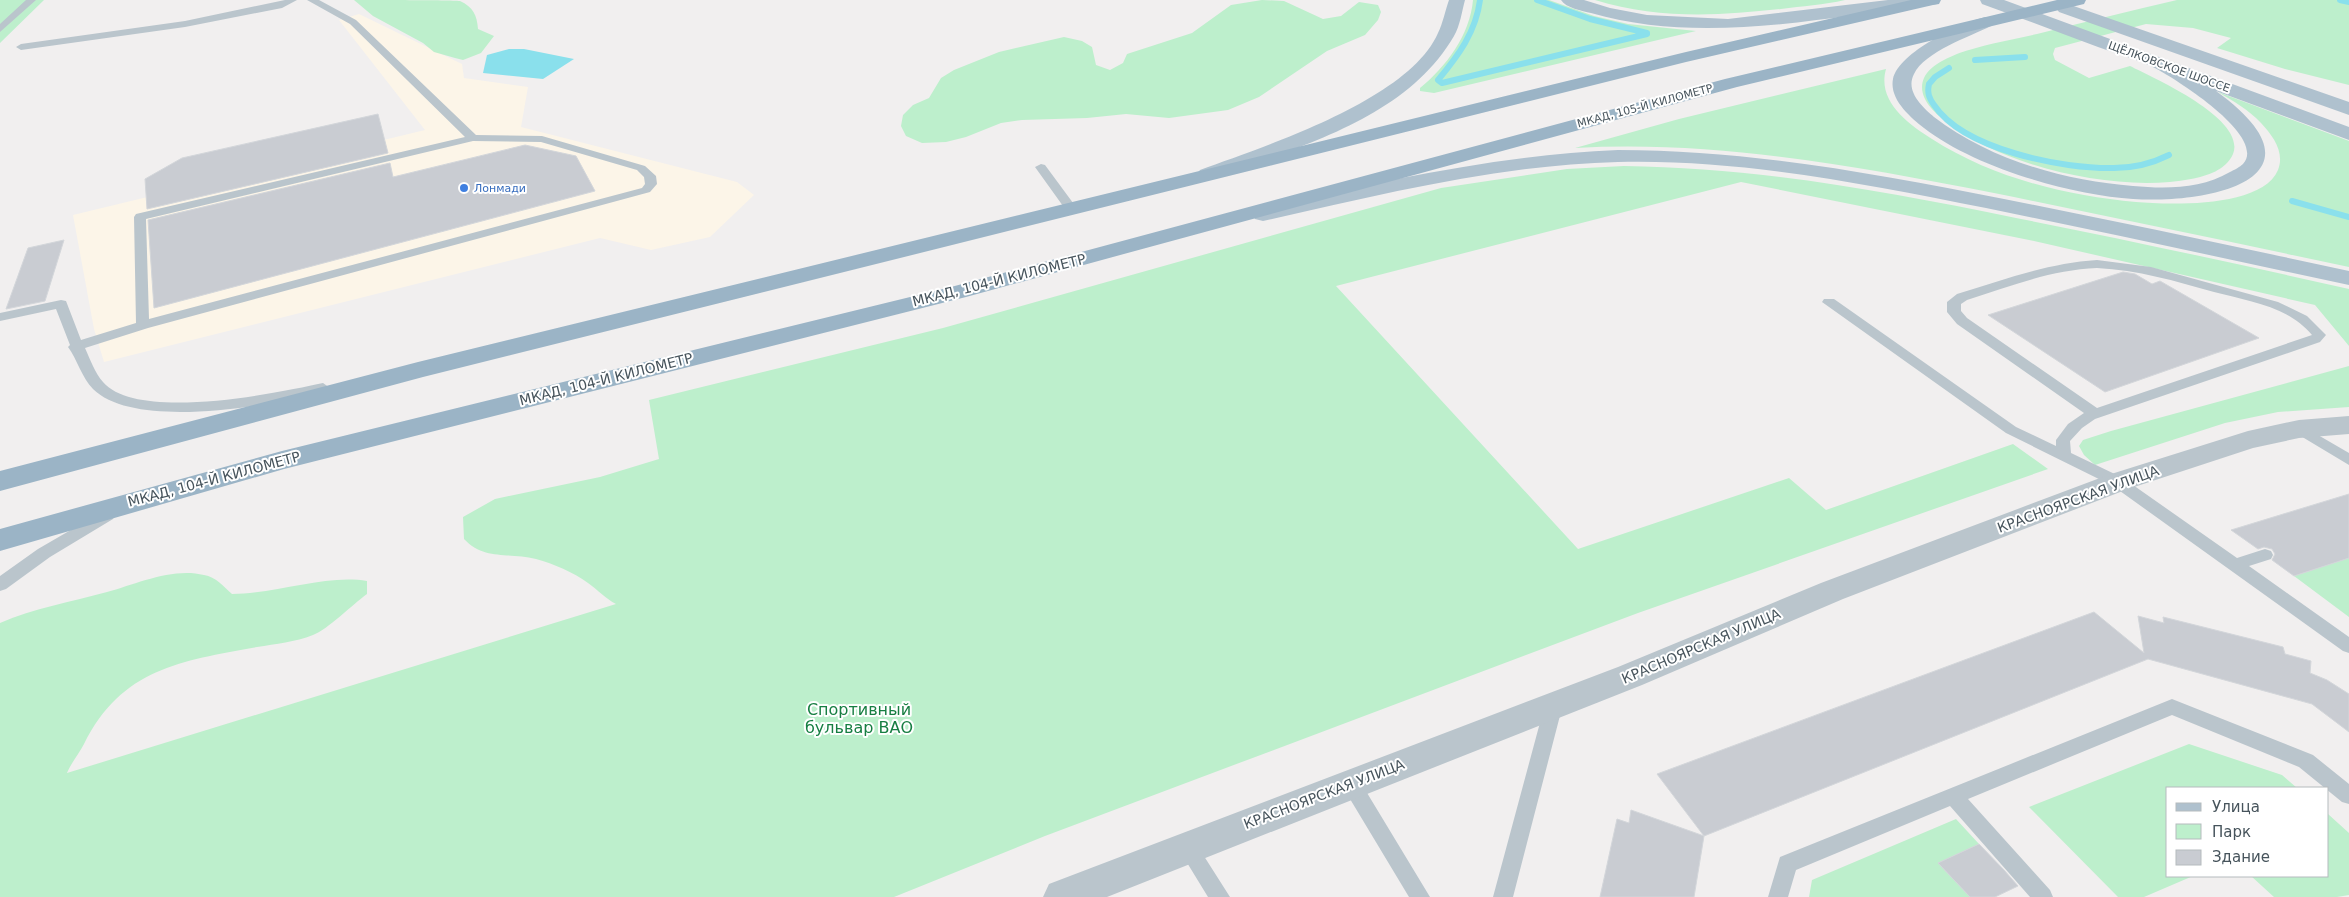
<svg xmlns="http://www.w3.org/2000/svg" width="2349" height="897" font-family="'DejaVu Sans',sans-serif">
<style>
.commercial{fill:#fcf5e8}
.green{fill:#bdefcc}
.water{fill:#8ae0ec}
.lines{fill:none;stroke-linecap:round;stroke-linejoin:round}
.stream{stroke:#8ae0ec;stroke-width:6}
.building{fill:#c9ccd2;stroke:#d3d6da}
.service{fill:#bac5cc;fill-rule:evenodd}
.tertiary{fill:#bac5cc;fill-rule:evenodd}
.primary{fill:#afc1ce;fill-rule:evenodd}
.trunk{fill:#9bb4c6;fill-rule:evenodd}
.shop-dot{fill:#3f7fe0;stroke:#fff;stroke-width:2}
.labels{text-anchor:middle;dominant-baseline:central;stroke-width:4;stroke-linejoin:round;paint-order:stroke}
.far-street-label{font-size:11px;fill:#47545c;stroke:#fff}
.far-shop-label{font-size:11px;fill:#366cbe;stroke:#fff;text-anchor:start}
.street-label{font-size:14px;fill:#47545c;stroke:#fff}
.near-park-label{font-size:16px;fill:#177e42;stroke:#fff}
</style>
<rect width="100%" height="100%" fill="#f1efef"/>
<path class="commercial" d="M359 14 462 64 464 78 528 87 521 127 737 182 754 195 710 237 651 250 600 238 104 362 94 329 73 215 425 130 339 20Z"/>
<path class="green" d="M0 0H44L0 43Z
M354 0C372 0 449 0 460 1 473 7 477 15 478 29L494 36 481 53 463 60 455 58 434 52 423 43 373 16Z
M1262 0 1284 1 1323 19 1341 16 1359 2 1378 5 1381 12 1378 20 1365 35 1327 51 1259 97 1228 110 1169 118 1126 114 1087 118 1022 120 1001 123 966 137 946 142 922 143 906 136 901 126 903 115 913 105 929 98 941 78 954 70 999 52 1064 37 1082 41 1092 47 1096 65 1110 70 1123 63 1127 54 1192 33 1231 5Z
M1473 0H1549L1594 16 1628 24 1696 31 1434 93 1420 91V88C1446 67 1470 35 1473 0Z
M1595 0H1845C1824 5 1802 6 1781 9 1717 16 1657 19 1595 0Z
M2177 0H2349V85L2285 69 2217 48 2231 38 2193 28 2146 24 2055 48 2053 54 2055 60 2089 78 2130 66C2154 78 2247 119 2233 154 2226 170 2207 176 2191 179 2119 193 2005 168 1947 122 1934 113 1916 96 1924 78 1930 64 1955 54 1969 50 1991 43 2015 39 2037 34 2084 22 2130 11 2177 0Z
M1886 69C1877 101 1907 123 1932 139 1991 177 2066 196 2136 202 2170 205 2262 208 2278 170 2285 152 2273 136 2261 123 2249 110 2233 101 2218 92L2349 141V267C2231 242 2112 217 1994 193 1856 166 1716 140 1575 148L1679 119Z
M1624 166C1760 168 1883 191 2016 218 2128 240 2238 264 2349 289V346L2315 305 2034 241 1741 182 1336 286 1578 549 1789 478 1826 510 2013 444 2048 469 1638 613 1045 836 894 897H0V623C34 608 71 602 107 592 136 584 173 567 204 575 216 577 223 586 232 594 276 594 326 574 367 581V594C353 604 327 630 313 635 295 642 276 644 257 647 181 661 122 668 84 744 79 754 71 763 67 773L616 604C606 599 598 590 588 583 573 572 554 564 536 559 509 552 485 561 464 539L463 517 495 499 600 477 659 459 649 400 943 328 1441 188 1567 169Z
M2349 366V407L2278 412 2225 423 2095 465 2084 455 2079 446 2083 440 2111 431Z
M2349 558V617L2294 576Z
M2189 744 2282 775 2297 788H2168V876H2193L2144 897H2118L2029 807Z
M2328 814 2349 833V895L2337 897H2274L2251 876H2328Z
M1956 819 1979 844 1938 863 1970 897H1809L1812 880Z"/>
<path class="water" d="M509 49H524L574 59 543 79 483 73 487 55Z"/>
<g class="lines">
<path class="stream" d="M1480 0C1476 32 1458 56 1438 80L1442 83 1647 34
M1537 0 1590 19 1647 33
M2340 0 2349 2
M1975 60 2025 57
M1949 68 1935 77 1929 84C1927 93 1929 98 1934 105 1964 150 2063 169 2114 168 2133 168 2151 164 2169 155
M2292 201 2349 217"/>
</g>
<path class="building" d="M378 114 388 153 147 209 145 179 182 158Z
M525 145 576 156 595 191 154 308 148 220 390 163 393 177Z
M64 240 45 301 6 309 28 248Z
M2123 272 2135 274 2152 284 2160 281 2259 338 2105 392 1988 315Z
M2349 494V558L2294 576 2272 560 2275 554 2272 549 2264 547 2258 549 2231 530Z
M2094 612 2144 653 2138 616 2164 623 2163 617 2283 647 2285 654 2311 661 2310 673 2327 680 2349 694V732L2312 704 2148 659 1704 836 1657 774Z
M1631 810 1704 836 1694 897H1600L1617 819 1629 823Z
M1979 844 2004 870 2018 886 1995 897H1970L1938 863Z"/>
<g class="lines">
<path class="service" d="M26 0H36L0 32V24Z
M285 0H297L282 8 185 27 21 50 16 47 21 44 185 21Z
M307 0H319L356 20 476 135 542 136 645 166 656 176 657 184 650 192 148 328 85 348C90 359 95 373 103 382 137 422 277 393 323 383L330 388 328 391C276 405 135 431 93 389 82 378 77 359 68 347L70 345 56 309 0 321V313L61 300 66 301 81 340 136 323 134 217 136 214 465 137 350 24ZM473 141 541 142 637 170 644 177 645 184 642 188 149 319 146 219Z
M1041 164 1045 165 1076 207V213H1068L1035 167Z
M2097 260 2151 267 2278 302 2307 316 2326 335 2320 342 2095 419 2082 428 2070 441 2071 453 2123 478 2237 558 2265 549 2271 551 2273 555 2271 559 2249 566 2349 637V653L2343 651 2113 486 2006 433 1822 302 1824 299H1834L2016 427 2056 446V440L2068 424 2084 413 1957 324 1947 312V302L1957 294C2004 280 2048 263 2097 260ZM2097 268C2138 270 2175 281 2214 292 2248 301 2288 306 2312 335L2097 408 1967 318 1961 311V304L1967 300C2010 286 2051 270 2097 268Z
M2299 424 2349 453V465L2294 432 2292 429 2294 426Z
M107 509 113 511 115 515 113 519 50 557 6 589 0 591V576L38 549Z
M1554 697 1560 699 1563 704 1513 897H1493L1545 704 1548 699Z
M2172 699 2313 755 2349 784V804L2342 802 2299 767 2172 715 1968 799 2050 890 2053 897H2030L1950 806 1796 870 1788 897H1768L1780 857Z
M1351 776 1358 778 1430 897H1409L1341 784 1344 778Z
M1188 839 1195 842 1230 897H1208L1178 848 1181 842Z"/>
<path class="tertiary" d="M2349 416V434L2299 438 2253 448 2128 489 1843 599 1642 685 1107 897H1043L1049 884 1618 667 1821 583 2108 475 2248 431 2299 420Z"/>
<path class="primary" d="M1449 0H1465C1462 11 1460 26 1454 36 1406 119 1298 147 1214 178L1207 180 1200 178 1197 174 1200 170C1265 146 1409 100 1438 33 1443 23 1445 11 1449 0Z
M1561 0H1584L1610 8 1647 15 1728 19 1888 0H1939L1937 4 1931 5C1820 18 1701 45 1591 13 1582 11 1566 8 1561 0Z
M1980 0H2004L2349 127V140L2216 91C2333 176 2215 204 2133 199 2070 195 1974 167 1924 128 1910 117 1889 99 1893 79 1899 52 1961 23 1985 17L1991 18 1994 22 1991 26C1971 36 1924 52 1914 74 1905 91 1922 107 1934 117 1988 159 2065 181 2133 186 2166 189 2201 189 2230 172 2234 170 2240 167 2243 164 2268 136 2174 78 2155 68 2137 59 2117 54 2098 47 2060 33 2021 18 1982 4Z
M2065 3 2349 102V115L2059 12 2056 8 2059 4Z
M1618 150C1749 150 1876 174 2004 199 2119 222 2234 246 2349 271V285C2228 259 2107 233 1986 208 1864 184 1742 159 1618 162 1498 165 1380 195 1263 221L1255 219 1252 214 1255 209 1263 207C1381 182 1497 155 1618 150Z"/>
<path class="trunk" d="M1911 0H1941L1939 4 1933 5 1686 62 423 377 0 491V471L418 362 1686 52Z
M2057 0H2086L2084 4 1737 87 966 297 284 469 0 551V529L282 451 951 287 1725 79Z"/>
</g>
<circle class="shop-dot" cx="464" cy="188" r="5"/>
<g class="labels">
<g class="far-street-label">
<text transform="translate(2169 67) rotate(20)">ЩЁЛКОВСКОЕ ШОССЕ</text>
<text transform="translate(1645 106) rotate(-15)">МКАД, 105-Й КИЛОМЕТР</text>
</g>
<g class="far-shop-label">
<text x="474" y="188">Лонмади</text>
</g>
<g class="street-label">
<text transform="translate(999 280) rotate(-14)">МКАД, 104-Й КИЛОМЕТР</text>
<text transform="translate(606 379) rotate(-14)">МКАД, 104-Й КИЛОМЕТР</text>
<text transform="translate(214 479) rotate(-15)">МКАД, 104-Й КИЛОМЕТР</text>
<text transform="translate(2078 499) rotate(-20)">КРАСНОЯРСКАЯ УЛИЦА</text>
<text transform="translate(1701 646) rotate(-23)">КРАСНОЯРСКАЯ УЛИЦА</text>
<text transform="translate(1324 794) rotate(-21)">КРАСНОЯРСКАЯ УЛИЦА</text>
</g>
<g class="near-park-label">
<text x="859" y="709">Спортивный<tspan x="859" dy="18">бульвар ВАО</tspan></text>
</g>
</g>
<rect x="2166" y="787" width="162" height="90" fill="#ffffff" stroke="#b5bbbe"/>
<rect x="2176" y="803" width="25" height="8" fill="#afc1ce" stroke="#b5bbbe"/>
<text x="2212" y="812" font-size="15" fill="#47545c">Улица</text>
<rect x="2176" y="824" width="25" height="15" fill="#bdefcc" stroke="#b5bbbe"/>
<text x="2212" y="837" font-size="15" fill="#47545c">Парк</text>
<rect x="2176" y="850" width="25" height="15" fill="#c9ccd2" stroke="#b5bbbe"/>
<text x="2212" y="862" font-size="15" fill="#47545c">Здание</text>
</svg>
